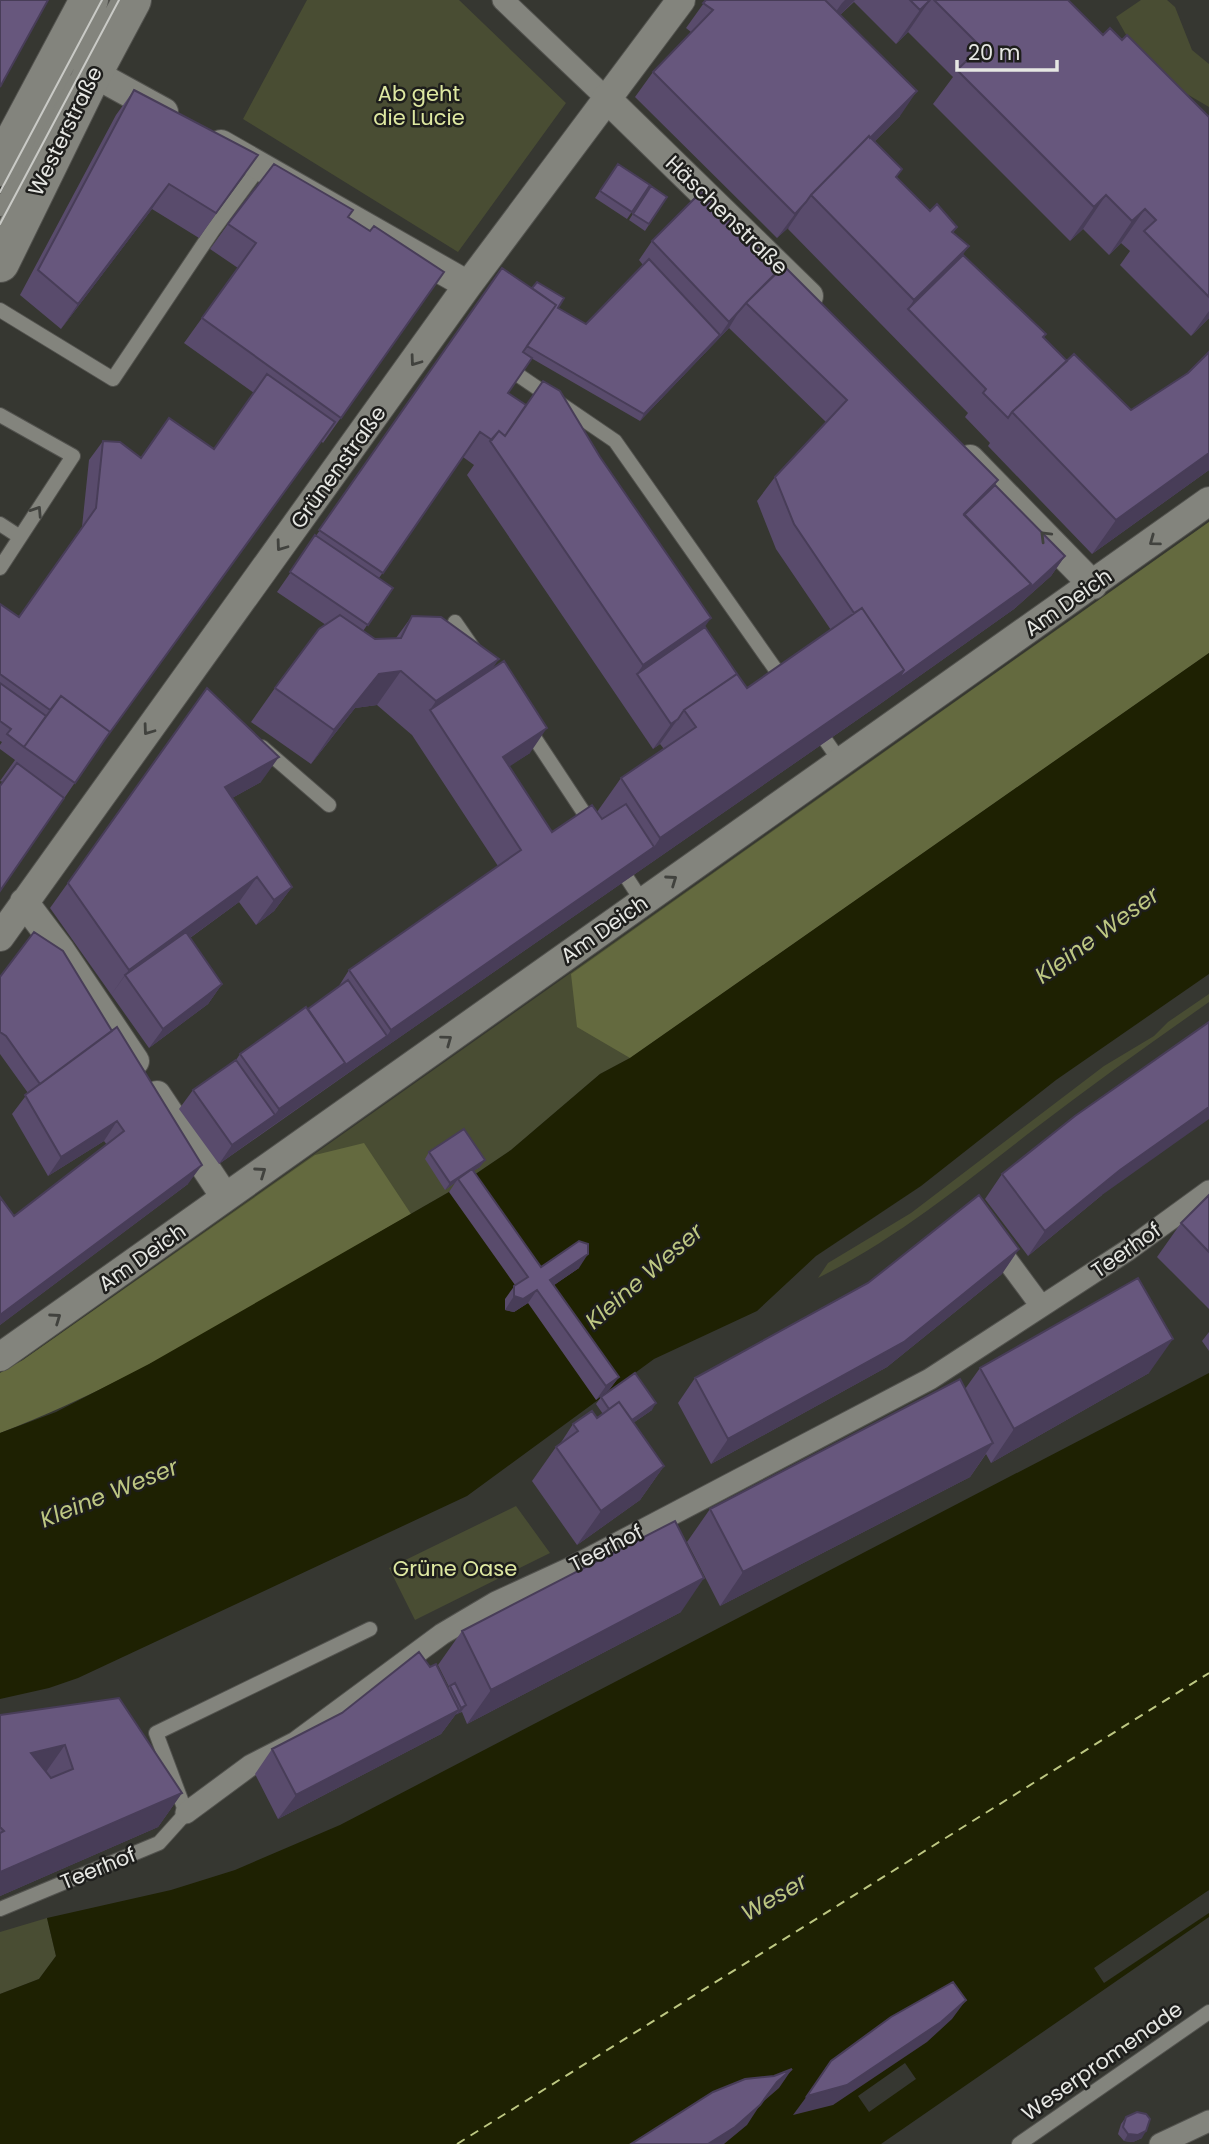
<svg xmlns="http://www.w3.org/2000/svg" width="1209" height="2144" font-family="Poppins,sans-serif">
<style>
.green{fill:#494d33}
.forest{fill:#646a3f}
.water{fill:#1e2102}
.pier{fill:#363731}
.lines{fill:none;stroke-linecap:round;stroke-linejoin:round}
.ferry{stroke:#bdc782;stroke-width:2;stroke-dasharray:9 7;stroke-linecap:butt}
.service-casing{stroke:#52524e;stroke-width:16}
.pedestrian-casing{stroke:#52524e;stroke-width:23}
.minor-casing{stroke:#52524e;stroke-width:30}
.secondary-casing{stroke:#52524e;stroke-width:40}
.service{stroke:#83847d;stroke-width:14}
.pedestrian{stroke:#83847d;stroke-width:21}
.minor{stroke:#83847d;stroke-width:28}
.secondary{stroke:#83847d;stroke-width:38}
.tram{stroke:#c9cac6;stroke-width:2}
.wall{fill:#594b6c;fill-rule:evenodd}
.shaded-wall{fill:#483d58}
.building{fill:#67577d;stroke:#483d58;stroke-width:2;fill-rule:evenodd}
.oneway{stroke:#41423e}
.labels{text-anchor:middle;dominant-baseline:central;stroke-width:5;stroke-linejoin:round;paint-order:stroke}
.park-label{font-size:21px;fill:#dee8a1;stroke:#1e1e1c}
.street-label{font-size:21px;fill:#e6e7e3;stroke:#1e1e1c}
.water-label{font-size:23px;font-style:italic;fill:#bdc782;stroke:#1e1e1c}
</style>
<rect width="100%" height="100%" fill="#363731"/>
<path class="green" d="M307 0H459L566 103 458 252 243 119Z
M1141 0H1167L1175 7 1192 50 1209 64V107L1146 70 1116 17Z
M1209 522V653L630 1058 600 1074 511 1150 449 1192 149 1364 0 1373 23 1360Z
M1209 994V1002C1151 1043 1093 1084 1037 1127 967 1181 898 1238 818 1278L828 1263 911 1213 1104 1066 1154 1036 1168 1022Z
M516 1506 550 1553 415 1620 389 1568Z
M47 1918 56 1956 39 1979 0 1994V1932Z"/>
<path class="forest" d="M1209 522V653L630 1058 577 1027 571 974Z
M364 1143 411 1214C277 1291 144 1378 0 1433V1373L23 1360 315 1155Z"/>
<path class="water" d="M1209 653V974L1056 1080 921 1186 816 1256 757 1311 654 1359 467 1496 78 1678 49 1688 0 1699V1433L56 1412 149 1364 449 1192 511 1150 600 1074 630 1058Z
M1209 1373V1917L881 2144H0V1994L39 1979 56 1956 47 1918 171 1890 235 1870 340 1825Z"/>
<path class="pier" d="M1209 1890V1913L1104 1983 1094 1968Z
M905 2063 916 2079 869 2112 858 2096Z"/>
<g class="lines">
<path class="ferry" d="M457 2144 1209 1673"/>
<g class="service-casing">
<path id="service" d="M0 209 68 82
M0 310 113 379 213 230 261 165
M511 370 615 441 783 680
M0 415 73 456 0 568
M0 524 20 537
M455 622 473 648
M528 728 592 825
M826 741 840 761
M262 747 329 805
M627 878 642 901
M0 1909 159 1843 186 1813 156 1733 370 1629
M1019 2144 1209 2012"/>
</g>
<g class="pedestrian-casing">
<path id="pedestrian" d="M503 0 606 98
M993 1241 1041 1306
M186 1813 251 1765 296 1742 442 1634 496 1602 570 1568 930 1379 1128 1250 1209 1191
M1160 2144 1209 2121"/>
</g>
<g class="minor-casing">
<path id="minor" d="M93 73 164 112
M606 98 809 296
M221 144 468 285
M970 459 1093 585
M24 902 61 951 135 1061
M0 937 468 285 681 0
M157 1095 225 1197
M0 1357 1209 501"/>
</g>
<g class="secondary-casing">
<path id="secondary" d="M0 167 89 0
M0 263 93 73 132 0"/>
</g>
<use href="#service" class="service"/>
<use href="#pedestrian" class="pedestrian"/>
<use href="#minor" class="minor"/>
<use href="#secondary" class="secondary"/>
<path class="tram" d="M0 192 102 0
M0 224 119 0"/>
</g>
<path class="wall" d="M706 0H1068L1103 35 1122 40 1209 117V318L1191 336 1120 265 1130 251 1121 243 1109 255 1083 229 1070 241 933 104 953 77 908 32 896 44 854 2 840 15 900 116 874 142 896 178 930 211 957 227 953 233 963 255 1046 334 1043 337 1067 361 1209 470 1092 554 988 446 990 443 965 417 968 413 788 229 789 227 777 238 635 97 653 72 691 32 686 28Z
M134 90 258 155 199 238 152 209 61 329 20 295 116 115Z
M618 164 650 185 627 219 595 198Z
M651 186 667 197 645 231 629 220Z
M348 217 370 231 444 272 323 443 321 441 94 755 0 891 3 782 0 781 15 760 0 749V745L2 742 0 741V604L19 617 82 527 89 460 103 441 141 458 214 449 254 393 184 343 238 268 210 249 228 224Z
M652 241 779 270 998 480 995 485 1065 556 1051 576 1014 609 880 704 374 1055 219 1164 179 1109 193 1090 236 1060 240 1054 337 989 349 970 498 866 412 735 377 705 355 708 311 764 251 722 275 688 326 625 277 592 502 268 558 308 586 324 643 265 639 260ZM729 328 826 422 775 477 757 501 776 549 831 630 747 688 705 627 600 457 508 393 531 358 640 421ZM463 457 474 465 467 475 653 749 660 744 664 749 621 778 597 812 552 832 509 766 530 753 493 668 412 616 396 638 375 639 363 631 393 588 379 578Z
M207 688 261 782 232 798 292 887 274 911 256 925 239 902 190 938 222 984 208 1004 149 1048 50 908Z
M0 977 188 1184 0 1325V1197L14 1216 107 1145 104 1141 48 1176 12 1114 28 1093 0 1054Z
M429 1152 480 1167 473 1171 541 1267 579 1268 554 1285 619 1377 609 1390 596 1400 528 1303 514 1312 505 1310V1299L515 1285 449 1192 455 1183 445 1190 425 1159Z
M1002 1174 1102 1195 1028 1256 985 1199Z
M1209 1195V1309L1157 1257 1181 1223Z
M1002 1274 887 1367 711 1464 678 1403 695 1378Z
M1209 1332V1351L1202 1341Z
M980 1368 1149 1373 991 1463 986 1454 970 1477 720 1606 687 1542 710 1509 965 1389Z
M601 1397 652 1410 633 1423 664 1466 640 1500 577 1545 532 1481 556 1447 560 1444 573 1424 597 1418 603 1414 596 1404Z
M681 1612 467 1724 462 1712 456 1714 441 1734 278 1819 255 1774 272 1749 430 1667 448 1689 449 1687 438 1665 462 1631Z
M0 1715 182 1793 158 1827 0 1896Z
M1126 2117 1142 2138 1133 2142 1124 2141 1118 2134 1121 2124Z"/>
<path class="shaded-wall" d="M845 0H855L818 37 842 3Z
M930 0 908 32 896 44 920 10Z
M917 91 900 116 816 200 812 196Z
M169 184 152 209 61 329 78 304Z
M1106 195 1083 229 1070 241 1094 207Z
M806 202 789 227 777 238 795 214Z
M1145 209 1121 243 1109 255 1132 221Z
M969 246 945 280 908 309 914 300Z
M740 310 729 328 640 421 644 414 720 335 729 322Z
M1209 311V318L1191 336Z
M1209 453V470L1092 554 1116 520Z
M1065 556 1051 576 1014 609 880 704 374 1055 391 1030 654 847 660 838Z
M711 618 687 652 637 674 643 665Z
M499 659 476 693 430 710 436 701Z
M401 671 377 705 355 708 311 764 334 730 379 674Z
M678 719 660 744 653 749 671 724Z
M547 728 530 753 486 782 503 757Z
M279 757 261 782 207 812 225 787Z
M257 877 239 902 129 982 125 975 111 995 129 970Z
M292 887 274 911 256 925 274 900Z
M222 984 208 1004 149 1048 163 1029Z
M387 1036 374 1055 328 1087 341 1068Z
M345 1063 328 1087 261 1134 279 1109Z
M1209 1107V1119L1102 1195 1028 1256 1045 1231 1120 1170Z
M275 1115 261 1134 219 1164 232 1145Z
M117 1121 104 1141 48 1176 61 1157Z
M485 1160 480 1167 460 1180 458 1179 455 1183 445 1190 450 1183Z
M202 1165 188 1184 0 1325V1315Z
M1019 1249 1002 1274 887 1367 711 1464 728 1439Z
M588 1254 579 1268 541 1294 550 1280Z
M537 1290 528 1303 514 1312 505 1310 514 1296Z
M1173 1339 1149 1373 991 1463 1014 1429Z
M619 1377 609 1390 596 1400 606 1386Z
M656 1403 652 1410 617 1434 622 1427Z
M993 1443 970 1477 720 1606 743 1572Z
M664 1466 640 1500 577 1545 601 1511Z
M704 1578 681 1612 467 1724 491 1690Z
M466 1705 461 1712 456 1715 461 1708Z
M459 1710 441 1734 278 1819 296 1795Z
M65 1745 41 1779 31 1753Z
M182 1793 158 1827 0 1896V1872Z
M966 2000 952 2019 927 2042 833 2105 793 2115 807 2096Z
M792 2069 779 2088 764 2101 777 2082Z
M760 2105 747 2125 724 2144H708Z
M1146 2131 1142 2138 1133 2142 1124 2141 1128 2134Z"/>
<path class="building" d="M0 0H48L0 87Z
M706 0H825L917 91 870 138 869 136 811 195 806 202 795 214 653 72 713 10 703 3Z
M910 0H930L920 10Z
M934 0H1068L1103 35 1110 28 1122 40 1127 35 1209 117V297L1144 231 1156 220 1145 209 1132 221 1106 195 1094 207 957 70 981 47Z
M134 90 258 155 216 213 169 184 78 304 38 270Z
M869 136 902 169 896 177 930 211 937 204 957 227 952 232 969 246 914 300 811 195Z
M274 164 353 210 348 217 370 231 374 226 444 272 341 418 202 318 256 243 228 224Z
M618 164 650 185 632 212 600 191Z
M651 186 667 197 649 224 633 214Z
M701 192 779 270 746 303 740 310 729 322 652 241Z
M963 255 1046 334 1043 337 1067 361 1012 412 1008 418 983 393 986 389 908 309Z
M649 259 720 335 644 414 527 346 556 305 532 288 537 282 564 298 558 308 586 324Z
M784 266 998 480 964 514 1031 584 898 679 904 670 862 608 854 613 794 524 775 477 847 400 746 303Z
M502 268 556 305 523 352 532 358 508 393 526 405 505 436 499 431 492 440 480 432 383 573 319 530Z
M1209 352V453L1116 520 1012 412 1074 354 1131 410 1188 373Z
M267 374 335 422 103 742 110 732 61 696 50 710 0 674V604L19 617 96 508 103 441 120 442 141 458 169 418 214 449Z
M543 381 560 391 600 457 711 618 643 665 490 441 499 431 505 436Z
M995 485 1065 556 1028 590 1031 584 964 515Z
M315 535 393 588 368 625 290 572Z
M862 608 904 670 660 838 621 778 696 727 684 710 737 674 747 688Z
M340 615 375 639 401 638 412 616 441 617 499 659 436 701 401 671 379 674 334 730 275 688 319 629Z
M705 627 737 674 684 710 678 719 671 724 637 674Z
M504 661 547 728 503 757 552 832 592 805 602 819 626 804 654 847 391 1030 349 970 521 850 430 710Z
M0 683 46 716 24 747 7 734 11 729 0 721Z
M207 688 279 757 225 787 292 887 274 900 257 877 129 970 68 883Z
M61 696 110 732 75 783 24 747Z
M17 763 64 798 0 891V786Z
M34 932 63 951 112 1031 40 1084 6 1036 0 1032V977Z
M186 932 222 984 163 1029 125 975Z
M348 980 387 1036 341 1068 345 1063 308 1009Z
M306 1007 345 1063 279 1109 240 1054Z
M1209 1022V1107L1120 1170 1045 1231 1002 1174 1075 1116Z
M117 1027 202 1165 0 1315V1197L14 1216 124 1131 117 1121 61 1157 25 1095Z
M236 1060 275 1115 232 1145 193 1090Z
M464 1129 485 1160 450 1183 429 1152Z
M472 1169 541 1267 579 1241 588 1244V1254L550 1280 619 1377 606 1386 537 1290 523 1299 514 1296V1286L528 1277 458 1179Z
M979 1195 1019 1249 904 1342 728 1439 695 1378 868 1283Z
M1209 1195V1252L1181 1223Z
M1138 1278 1173 1339 1014 1429 980 1368Z
M635 1373 656 1403 632 1420 619 1402 609 1409 601 1397Z
M960 1379 993 1443 743 1572 710 1509Z
M619 1402 664 1466 601 1511 556 1447 578 1431 573 1424 592 1411 597 1418Z
M675 1521 704 1578 491 1690 462 1631Z
M419 1652 430 1667 436 1664 459 1710 296 1795 272 1749 342 1713Z
M455 1683 466 1705 461 1708 450 1686Z
M119 1698 182 1793 0 1872V1833L4 1831 0 1827V1715ZM65 1745 73 1769 51 1778 31 1753Z
M953 1982 966 2000 941 2022 847 2085 807 2096 831 2061 891 2017Z
M792 2069 777 2082 760 2105 735 2127 708 2144H631L713 2092 745 2079 774 2076Z
M1137 2112 1146 2114 1150 2119 1146 2131 1138 2135 1128 2134 1123 2127 1126 2117Z"/>
<defs><path id="oneway-chevron" d="M-2-3.5L2.5 0L-2 3.5" fill="none" stroke-width="1.6" stroke-linecap="round" stroke-linejoin="round" transform="scale(1.75)"/></defs>
<g class="oneway">
<use href="#oneway-chevron" transform="translate(415 361) rotate(126)"/>
<use href="#oneway-chevron" transform="translate(37 511) rotate(-57)"/>
<use href="#oneway-chevron" transform="translate(1045 536) rotate(-135)"/>
<use href="#oneway-chevron" transform="translate(1154 541) rotate(144)"/>
<use href="#oneway-chevron" transform="translate(281 546) rotate(126)"/>
<use href="#oneway-chevron" transform="translate(148 730) rotate(126)"/>
<use href="#oneway-chevron" transform="translate(672 880) rotate(-35)"/>
<use href="#oneway-chevron" transform="translate(447 1040) rotate(-36)"/>
<use href="#oneway-chevron" transform="translate(261 1172) rotate(-35)"/>
<use href="#oneway-chevron" transform="translate(56 1318) rotate(-35)"/>
</g>
<g class="labels">
<g class="park-label">
<text x="419" y="93">Ab geht<tspan x="419" dy="24">die Lucie</tspan></text>
<text x="455" y="1568">Grüne Oase</text>
</g>
<g class="street-label">
<text transform="translate(65 131) rotate(-64)">Westerstraße</text>
<text transform="translate(727 215) rotate(44)">Häschenstraße</text>
<text transform="translate(338 467) rotate(-54)">Grünenstraße</text>
<text transform="translate(1068 602) rotate(-35)">Am Deich</text>
<text transform="translate(604 929) rotate(-35)">Am Deich</text>
<text transform="translate(1126 1250) rotate(-35)">Teerhof</text>
<text transform="translate(142 1257) rotate(-35)">Am Deich</text>
<text transform="translate(606 1548) rotate(-27)">Teerhof</text>
<text transform="translate(98 1868) rotate(-22)">Teerhof</text>
<text transform="translate(1102 2061) rotate(-35)">Weserpromenade</text>
</g>
<g class="water-label">
<text transform="translate(1097 935) rotate(-36)">Kleine Weser</text>
<text transform="translate(644 1276) rotate(-41)">Kleine Weser</text>
<text transform="translate(109 1493) rotate(-22)">Kleine Weser</text>
<text transform="translate(774 1897) rotate(-30)">Weser</text>
</g>
</g>
<path d="M957 60v10h100v-10" fill="none" stroke="#e6e7e3" stroke-width="3.5"/>
<text x="968" y="60" font-size="21" fill="#e6e7e3" stroke="#1e1e1c" stroke-width="5" paint-order="stroke">20 m</text>
</svg>
